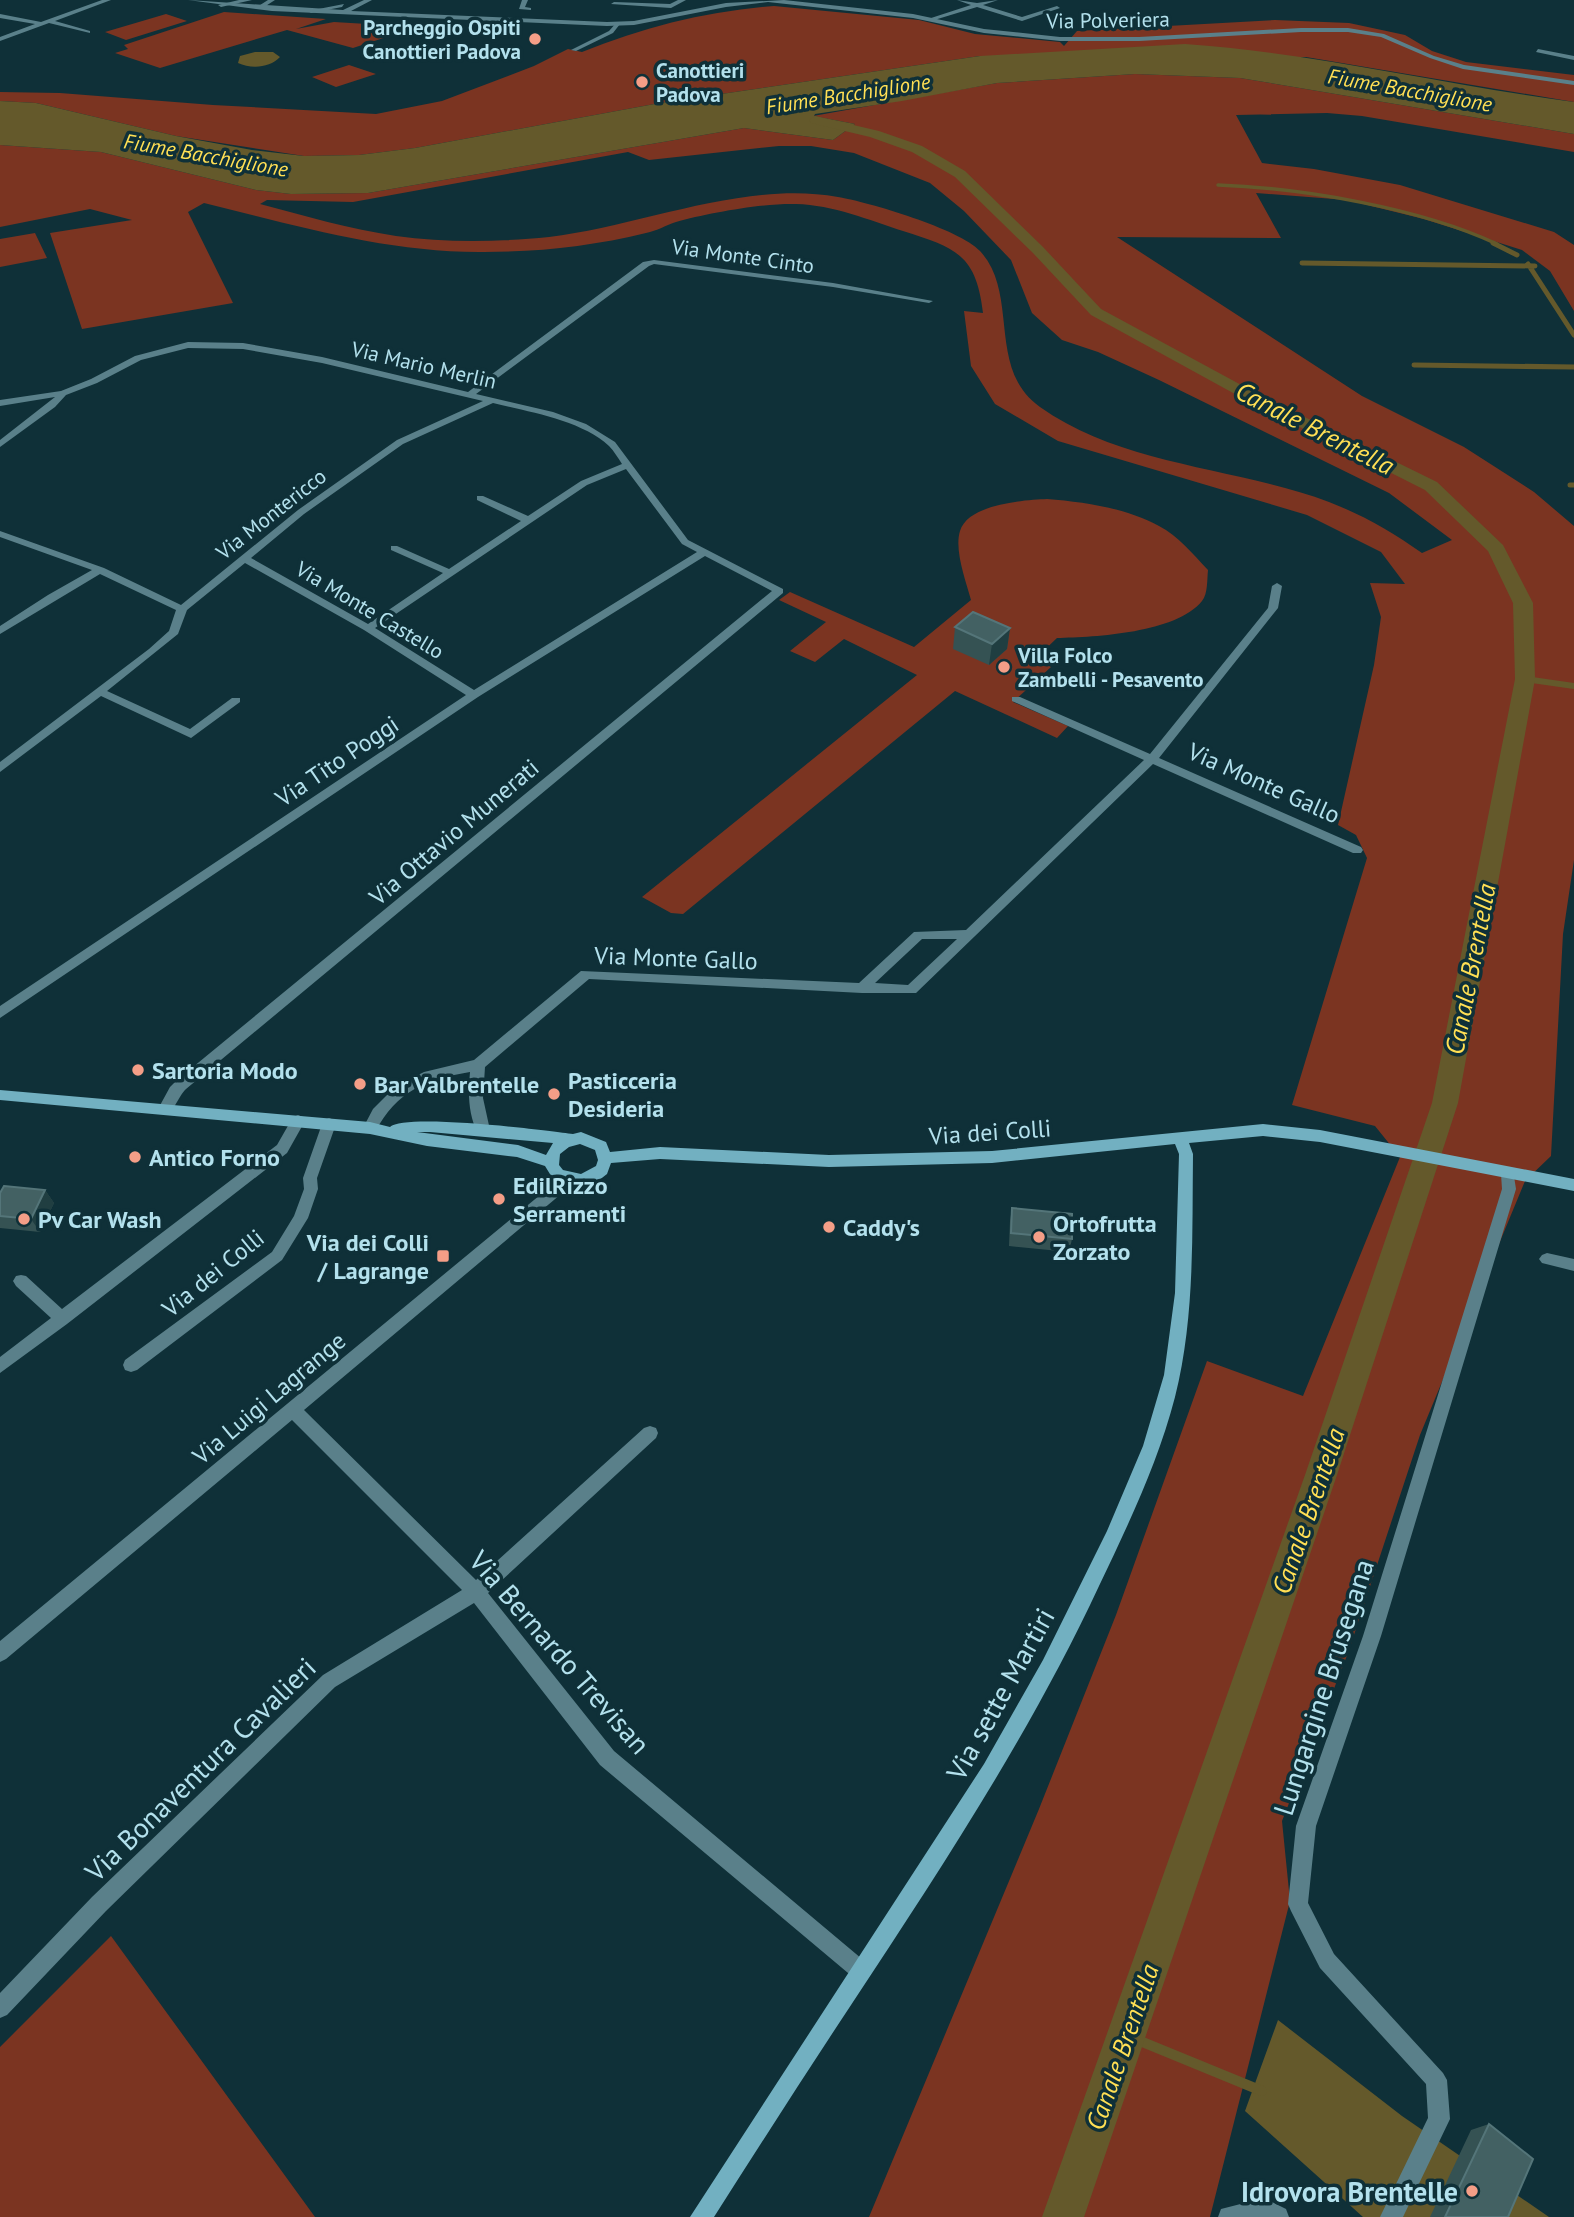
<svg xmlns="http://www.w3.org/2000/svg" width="1574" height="2217" font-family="'PT Sans',sans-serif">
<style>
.green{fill:#7b3421;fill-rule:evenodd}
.water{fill:#64592b}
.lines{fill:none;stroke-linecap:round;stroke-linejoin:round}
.stream-far3{stroke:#64592b;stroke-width:3.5}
.stream-far2{stroke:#64592b;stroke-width:5}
.stream-far1{stroke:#64592b;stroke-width:6}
.stream{stroke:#64592b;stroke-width:10}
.canal{fill:#64592b;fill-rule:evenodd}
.minor{fill:#5a808a;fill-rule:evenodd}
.tertiary{fill:#5a808a;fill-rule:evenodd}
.secondary{fill:#72b0c1;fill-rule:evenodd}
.wall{fill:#355253}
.shaded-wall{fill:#203e41}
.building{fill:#436163;stroke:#547579;stroke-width:2}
.poi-dot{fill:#f49e87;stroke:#0f3038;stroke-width:2.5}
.labels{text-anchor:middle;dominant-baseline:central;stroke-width:7;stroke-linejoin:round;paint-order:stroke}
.far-street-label{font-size:21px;fill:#b3e1ed;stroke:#0f3038}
.far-poi-label{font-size:21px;font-weight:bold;fill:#b3e1ed;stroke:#0f3038;text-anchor:start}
.far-water-label{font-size:21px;font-style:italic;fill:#ffdf54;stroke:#0f3038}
.street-label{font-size:24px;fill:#b3e1ed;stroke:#0f3038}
.poi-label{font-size:24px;font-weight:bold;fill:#b3e1ed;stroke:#0f3038;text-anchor:start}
.water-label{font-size:26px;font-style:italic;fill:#ffdf54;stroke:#0f3038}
.near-street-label{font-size:28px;fill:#b3e1ed;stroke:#0f3038}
.near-poi-label{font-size:28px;font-weight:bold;fill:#b3e1ed;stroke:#0f3038;text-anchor:end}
</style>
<rect width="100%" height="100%" fill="#0f3038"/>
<path class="green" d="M774 6 919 20 975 34 1060 42 1064 46 1077 31 1275 20 1349 23 1405 35 1432 51 1466 62 1574 75V102L1306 57 980 56 660 103 415 148 359 155 304 156 176 136 36 103 0 101V92L60 93 213 105 376 114 442 101 534 66 568 49 582 52C644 27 708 11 774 6Z
M224 12 326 19 296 29 334 22 417 27 353 48 287 30 160 68 115 53 128 49 124 45Z
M166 14 187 21 126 40 105 32Z
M349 65 376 74 336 87 312 77Z
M1135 74 1240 78 1574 134V152L1362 116 1327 113 1236 115 1262 163 1314 169 1400 185 1554 232 1574 245V311L1550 271 1522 250 1424 219 1347 200 1256 193 1281 238 1117 237 1362 396 1464 447 1534 492 1574 526V860L1563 934 1551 1156 1525 1181 1420 1435 1348 1653 1282 1821 1290 1901 1210 2217H869L1039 1809 1116 1615 1207 1361 1303 1396 1400 1157 1375 1126 1292 1105 1367 858 1356 835 1338 825 1374 665 1381 617 1370 583 1405 584 1381 552 1307 515 1058 441 995 404 971 366 964 311 983 313C976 254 956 248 903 231 869 220 833 205 796 204 764 203 708 213 676 222 666 225 657 231 646 233 593 246 539 252 484 252 388 253 297 226 204 203L188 212 233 303 82 329 50 233 132 220 90 209 0 227V145L101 152 256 190 291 194 368 193 744 128 833 140 855 124 813 116 997 83ZM779 146H811L854 153 930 183 964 211 1011 260 1032 313 1062 340 1098 352 1159 380 1389 493 1452 540 1422 553C1392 532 1363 515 1329 502 1236 467 1123 466 1040 407 986 369 1020 294 980 251 960 229 868 202 838 197 745 180 641 226 549 237 500 242 445 243 396 236 350 229 305 216 260 204L267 200 353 202 628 152 649 160Z
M35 233 47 258 0 267V239Z
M1047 499C1084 502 1126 508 1159 526 1178 536 1193 554 1208 570 1207 579 1208 594 1202 601 1176 633 1096 637 1057 638L1035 659 1051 667 1013 702 1068 726 1057 738 955 691 683 914 671 913 642 897 917 675 844 639 815 662 790 651 826 622 779 600 790 592 914 647 971 600C966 581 954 550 960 531 968 504 1024 500 1047 499Z
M111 1936 315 2217H0V2047Z"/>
<path class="water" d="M1185 44C1316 53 1444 85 1574 102V134L1240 78 1135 74 997 83 902 101 815 114 814 116 855 124 833 140 744 128 368 193 291 194 256 190 101 152 0 145V101L36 103 176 136 252 150 304 156 359 155 415 148 660 103 980 56Z
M255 52H273L280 57C270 68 251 69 238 63L240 56Z
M1278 2020 1402 2116 1549 2217H1363L1245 2111Z"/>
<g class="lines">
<path class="stream-far3" d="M1218 185C1302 188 1420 208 1497 244"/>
<path class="stream-far2" d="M1493 243 1517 255
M1302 263 1535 266
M1528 264 1574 335
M1414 365 1574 367
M1570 485H1574"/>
<path class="stream-far1" d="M1525 679 1574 686"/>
<path class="stream" d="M1128 2036 1262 2091"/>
<path class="canal" d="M815 116 879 131 922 146 965 171 1043 247 1101 309 1256 393 1437 482 1503 545 1533 603 1535 679 1458 1103 1337 1475 1084 2217H1042L1305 1475 1432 1103 1515 679 1513 603 1488 551 1425 490 1244 399 1091 315 1033 253 955 177 912 152 870 137 811 123 809 120Z"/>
<path class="minor" d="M102 0H111L55 21 90 31V33L49 23 0 41V37L35 24 0 18V14L41 22Z
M239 0H252L221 7 218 5Z
M268 0H275L261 9H257V7Z
M522 0H528L525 7 531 8V10L519 9Z
M678 0H686L671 8 611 4 614 2 670 4Z
M957 0 977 3 998 0 983 5 1022 17 1057 6 1060 8 1022 21 977 7 931 21 928 19 971 5Z
M344 4 342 7 311 13 308 11Z
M617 22 620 24 613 33 576 51 571 50 609 31Z
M1538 49 1574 56V60L1536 52Z
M654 260 833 283 933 301 929 303 833 287 654 264 649 266 476 394 553 412 586 424 615 442 688 540 783 589V593L186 1089C177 1097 174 1117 160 1113L158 1109 170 1087 176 1081 772 591 705 556 478 697 0 1018V1006L466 695 364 630 245 563 187 610 178 634 107 691 190 729 232 698H240V702L191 738 101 696 0 772V762L149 649 169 631 176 610 100 574 0 634V626L48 595 92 570 0 537V531L104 568 181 605 298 510 397 440 483 401 322 363 243 349 188 348 141 360 97 383 66 395 55 407 0 447V440L55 397 0 406V400L61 391 91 379 135 356 188 342 243 343 322 357 468 392 643 262ZM493 403C529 412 581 420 609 446 614 451 618 458 622 464L581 481 528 516 483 496H477V500L521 521 449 569 397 546H391V550L443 573 368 624 251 558 304 514 403 444ZM626 469 682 544 697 552 474 690 375 628 587 485Z
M1277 583 1282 586 1278 608 1159 758 1361 847 1363 850 1361 853H1353L1153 764 916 993H862L589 979 485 1067 483 1098 490 1130 488 1134H478C468 1114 468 1093 470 1072 426 1079 397 1091 375 1132H365L363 1128 373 1109 396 1086 424 1072 474 1060 581 971 859 983 914 932 966 930 1144 760 1012 701V697H1020L1150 754 1268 608 1272 586ZM922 939H957L908 985 875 983Z
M298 1115 303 1117 305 1121 287 1153 67 1324 0 1373V1357L51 1318 16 1286 13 1281 16 1276 21 1275 26 1276 62 1309 277 1145 293 1117Z
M329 1118 334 1120 336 1124 317 1178 318 1189 308 1218 282 1260 137 1370 131 1372 125 1370 123 1365 125 1360 272 1252 294 1216 304 1189 303 1178 322 1124 324 1120Z
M1508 1168 1513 1170 1516 1189 1381 1636 1316 1826 1308 1903 1334 1954 1443 2073 1447 2080 1450 2119 1403 2217H1380L1428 2118 1426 2084 1320 1968 1291 1911 1288 1904 1296 1826 1363 1636 1502 1189 1501 1174 1503 1170Z
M568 1174 573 1176 575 1180 573 1184 304 1410 476 1580 644 1428 650 1426 656 1428 658 1433 656 1438 488 1593 614 1751 868 1964 871 1971 868 1978 861 1981 854 1978 600 1765 474 1603 335 1687 106 1911 7 2015 0 2018V1993L92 1897 323 1675 462 1590 292 1420 6 1659 0 1662V1641L563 1176Z
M1547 1253 1574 1259V1271L1542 1263 1539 1259 1542 1255Z
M1264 2198 1286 2209 1289 2217H1218L1221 2209Z"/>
<path class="tertiary" d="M188 0 343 10 364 0H372L351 11 607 22 634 21 726 3 784 0 913 14 984 29 1060 37H1139L1301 28H1348L1384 34 1434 56 1464 65 1574 81V85L1463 69 1430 58 1381 37 1348 32H1301L1139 41H1060L984 33 913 18 768 2 726 7 634 25 607 26 272 11Z"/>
<path class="secondary" d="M0 1090 370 1122 390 1127C405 1113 545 1130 573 1134L581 1132 606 1142 610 1152 660 1147 829 1155 992 1151 1263 1124 1320 1130 1574 1179V1191L1320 1142 1263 1136 1189 1143 1193 1154C1192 1235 1195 1318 1175 1397 1158 1463 1128 1525 1099 1586 1031 1732 942 1867 853 2002 806 2073 760 2145 714 2217H690L984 1764 1043 1660 1107 1531 1143 1446 1164 1375 1175 1293 1179 1154 1175 1144 992 1163 829 1167 660 1159 611 1163 607 1174 598 1181 581 1185H568L553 1179 545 1166 517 1157 427 1146 370 1134 0 1100ZM417 1132H430L553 1143 546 1155 518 1145ZM580 1144 595 1150 598 1160 596 1166 581 1174 563 1170 559 1165 560 1154 569 1147Z"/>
</g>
<path class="wall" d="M955 627 1010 628 1007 649 989 665 953 649Z
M45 1190 54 1203 40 1232 0 1228V1193Z
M1012 1208 1072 1239 1069 1252 1009 1246 1010 1221Z
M1489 2124 1508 2217H1430L1471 2130Z"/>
<path class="shaded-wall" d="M1010 628 1007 649 989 665 992 644Z
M45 1190 54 1203 40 1232 31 1219Z"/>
<path class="building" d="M973 612 1010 628 992 644 955 627Z
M4 1186 45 1190 31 1219 0 1216V1193Z
M1012 1208 1072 1214V1239L1011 1233Z
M1489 2124 1533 2159 1508 2217H1445Z"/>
<g class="poi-dot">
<circle cx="535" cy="39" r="7"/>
<circle cx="642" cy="82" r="7"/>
<circle cx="1004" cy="667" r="7"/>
<circle cx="138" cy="1070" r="7"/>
<circle cx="360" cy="1084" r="7"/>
<circle cx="554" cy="1094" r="7"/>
<circle cx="135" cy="1157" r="7"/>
<circle cx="499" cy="1199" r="7"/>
<circle cx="24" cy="1219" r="7"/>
<circle cx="829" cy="1227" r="7"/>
<circle cx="1039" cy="1237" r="7"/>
<rect x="436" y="1249" width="14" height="14" rx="3.5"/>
<circle cx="1472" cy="2191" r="7"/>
</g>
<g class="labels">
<g class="far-street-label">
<text transform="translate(1108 20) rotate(-1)">Via Polveriera</text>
<text transform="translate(743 256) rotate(8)">Via Monte Cinto</text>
<text transform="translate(424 365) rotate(13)">Via Mario Merlin</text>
<text transform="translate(271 514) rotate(-38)">Via Montericco</text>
<text transform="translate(370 610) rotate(31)">Via Monte Castello</text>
</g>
<g class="far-poi-label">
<text x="521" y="27" text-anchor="end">Parcheggio Ospiti<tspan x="521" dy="24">Canottieri Padova</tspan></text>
<text x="656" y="70">Canottieri<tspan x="656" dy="24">Padova</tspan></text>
<text x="1018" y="655">Villa Folco<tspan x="1018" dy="24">Zambelli - Pesavento</tspan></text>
</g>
<g class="far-water-label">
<text transform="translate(1410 90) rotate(10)">Fiume Bacchiglione</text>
<text transform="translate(848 94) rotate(-9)">Fiume Bacchiglione</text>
<text transform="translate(206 155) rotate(10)">Fiume Bacchiglione</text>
</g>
<g class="street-label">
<text transform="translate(337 761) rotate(-34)">Via Tito Poggi</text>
<text transform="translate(1264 783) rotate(24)">Via Monte Gallo</text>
<text transform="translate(454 832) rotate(-40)">Via Ottavio Munerati</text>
<text transform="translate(676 958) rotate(2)">Via Monte Gallo</text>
<text transform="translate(990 1132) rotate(-4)">Via dei Colli</text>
<text transform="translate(213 1273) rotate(-39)">Via dei Colli</text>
<text transform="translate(269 1398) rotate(-40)">Via Luigi Lagrange</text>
</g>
<g class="poi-label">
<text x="152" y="1070">Sartoria Modo</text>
<text x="568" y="1080">Pasticceria<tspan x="568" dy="28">Desideria</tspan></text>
<text x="374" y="1084">Bar Valbrentelle</text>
<text x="149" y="1157">Antico Forno</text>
<text x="513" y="1185">EdilRizzo<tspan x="513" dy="28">Serramenti</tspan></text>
<text x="38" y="1219">Pv Car Wash</text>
<text x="1053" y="1223">Ortofrutta<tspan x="1053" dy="28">Zorzato</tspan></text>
<text x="843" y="1227">Caddy's</text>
<text x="429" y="1242" text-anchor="end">Via dei Colli<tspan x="429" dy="28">/ Lagrange</tspan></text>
</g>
<g class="water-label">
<text transform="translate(1315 428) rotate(27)">Canale Brentella</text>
<text transform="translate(1470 969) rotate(-79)">Canale Brentella</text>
<text transform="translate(1308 1511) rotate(-71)">Canale Brentella</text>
<text transform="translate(1122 2047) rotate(-71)">Canale Brentella</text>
</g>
<g class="near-street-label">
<text transform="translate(560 1652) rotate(49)">Via Bernardo Trevisan</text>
<text transform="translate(1323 1687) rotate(-72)">Lungargine Brusegana</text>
<text transform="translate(1000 1694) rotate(-61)">Via sette Martiri</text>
<text transform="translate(200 1769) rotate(-44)">Via Bonaventura Cavalieri</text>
</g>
<g class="near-poi-label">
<text x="1458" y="2191">Idrovora Brentelle</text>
</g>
</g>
</svg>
